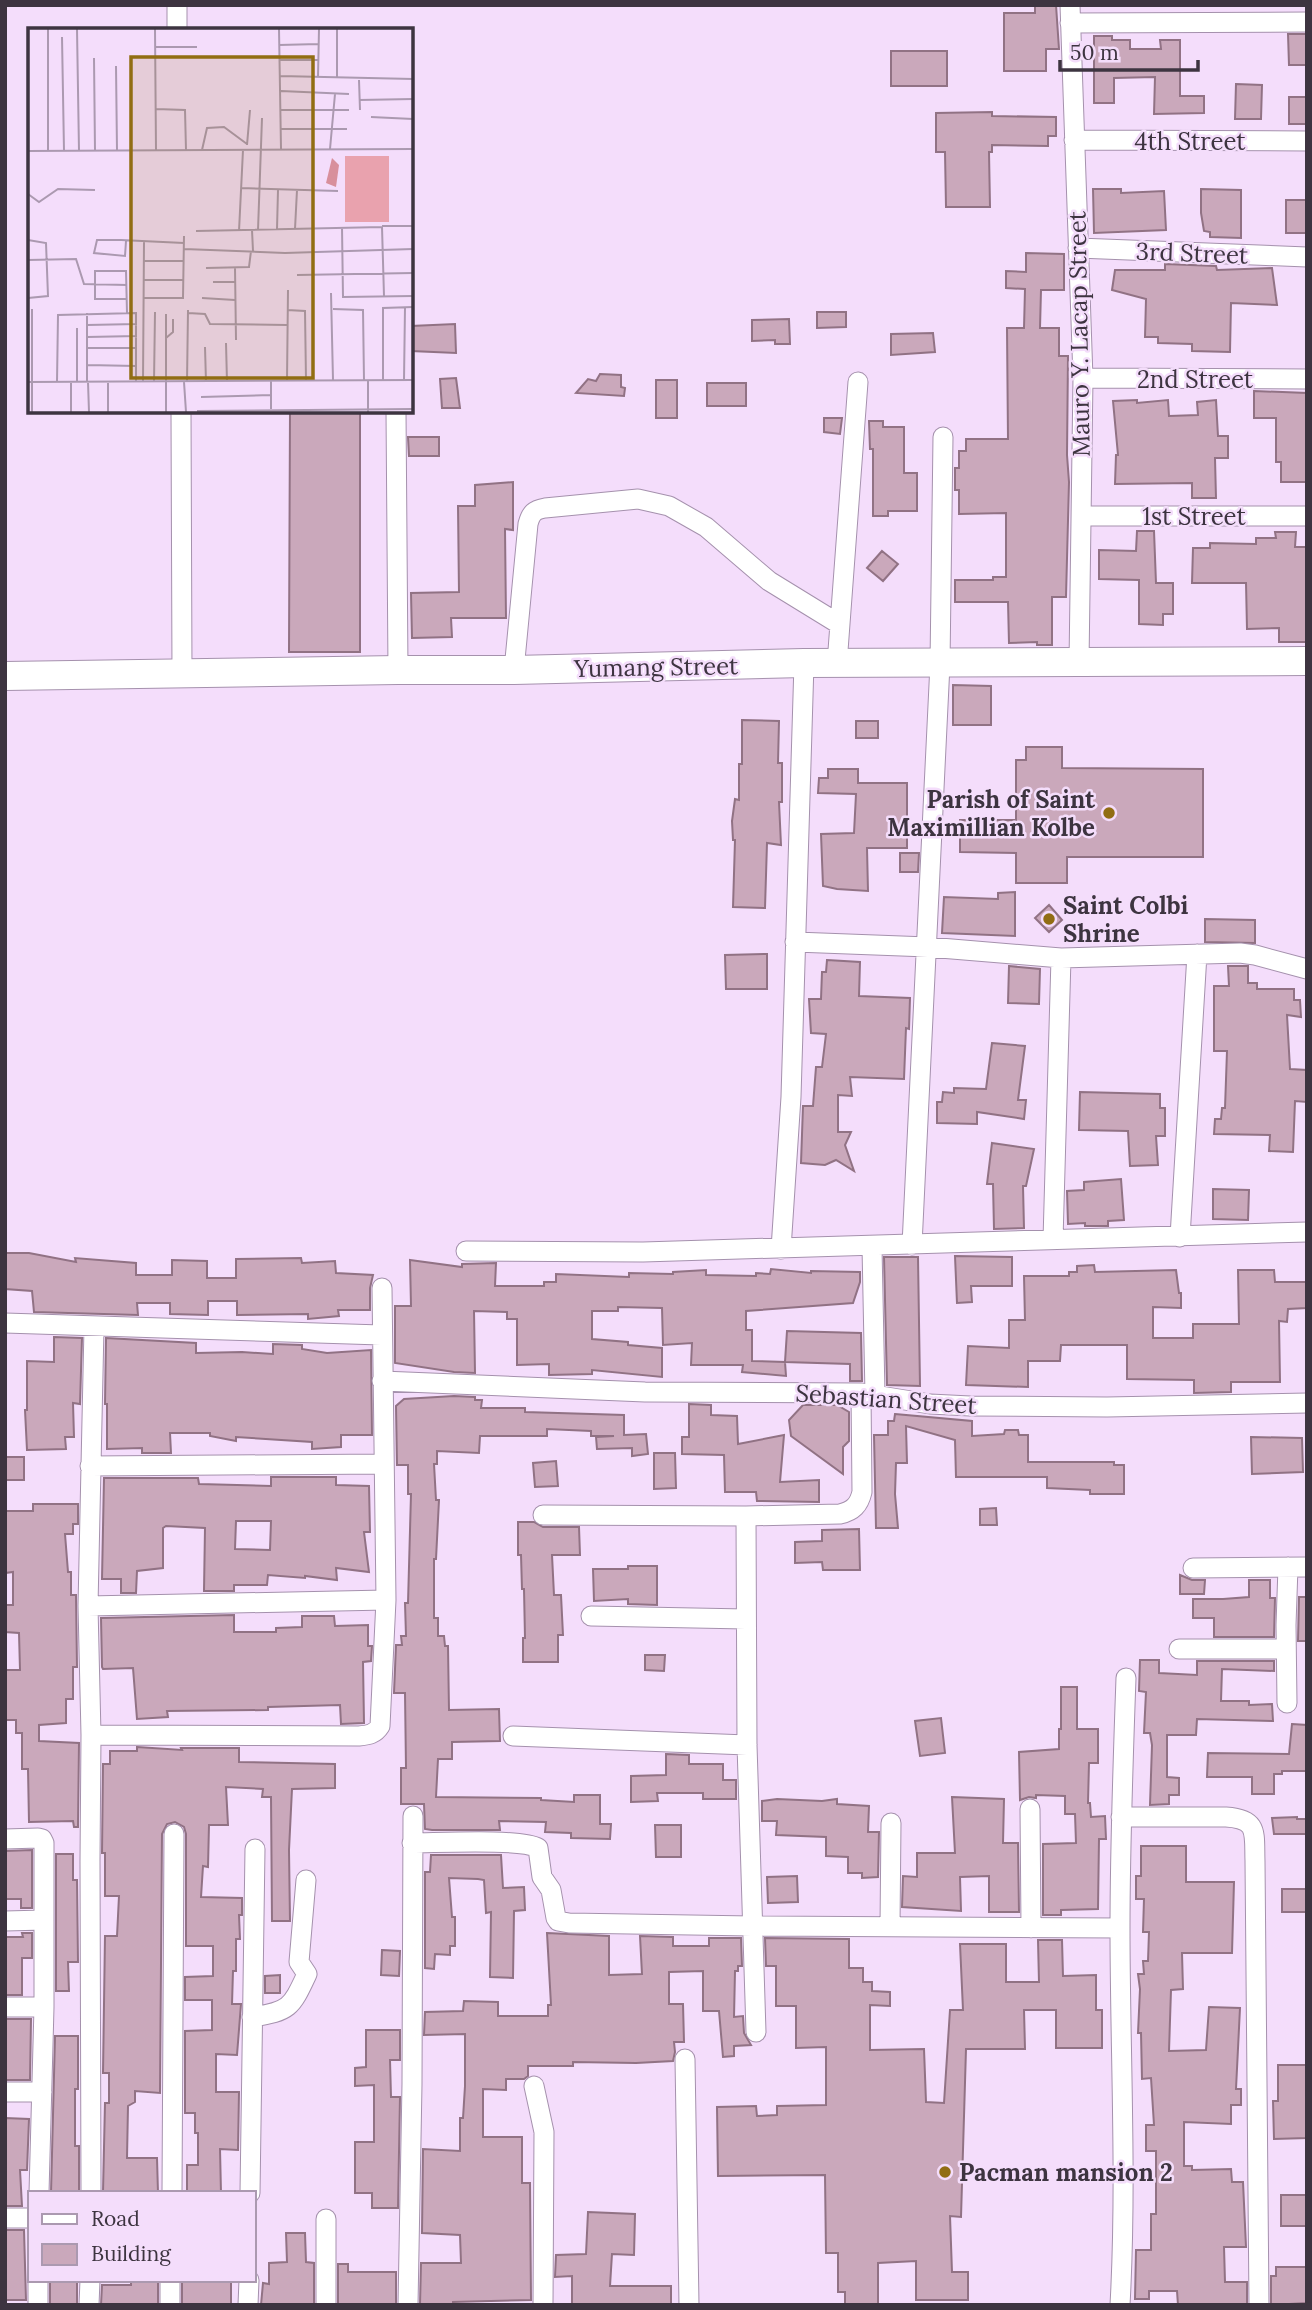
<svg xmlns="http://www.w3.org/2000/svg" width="1312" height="2310" font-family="Lora,serif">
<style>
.building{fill:#caa8bb;stroke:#917284;stroke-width:2;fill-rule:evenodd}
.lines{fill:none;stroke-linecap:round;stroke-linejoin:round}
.street-casing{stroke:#a591ad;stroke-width:21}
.secondary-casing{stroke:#a591ad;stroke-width:30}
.street{stroke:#fff;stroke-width:19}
.secondary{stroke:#fff;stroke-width:28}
.poi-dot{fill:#916d13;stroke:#f4ddfb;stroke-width:2.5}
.labels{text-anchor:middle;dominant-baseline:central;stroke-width:5;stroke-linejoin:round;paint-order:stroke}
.street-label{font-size:24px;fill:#3d3440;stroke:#f4ddfb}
.poi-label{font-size:24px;font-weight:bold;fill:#3d3440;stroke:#f4ddfb;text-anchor:start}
.inset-road{fill:none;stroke:#ab99b0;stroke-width:2}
.view{fill:#916d13;fill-opacity:0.15;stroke:#916d13;stroke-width:3.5}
.inset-edge{fill:none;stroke:#3d3440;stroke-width:3.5}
</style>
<rect width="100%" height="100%" fill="#f4ddfb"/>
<path class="building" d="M1035 5H1056L1059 49H1046V71H1004V13H1035Z
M1288 34H1307V65H1289Z
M1094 36H1112V40H1130V49H1161L1160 40H1180V96H1204V113L1154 114 1155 77 1114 78V103H1094Z
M891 51H947V86H891Z
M1236 84 1262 85 1261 119H1235Z
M1289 97H1307V124H1289Z
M992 112V116L1056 117V136H1048V146L992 145V152H989L990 207H946L945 152H936V113Z
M1093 189H1121V193L1164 191 1166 230 1094 233Z
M1201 189 1241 190V238L1210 237V232L1204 231 1201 213Z
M1286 200H1307V233H1286Z
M1026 253 1064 254V290H1041L1040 328H1059V356H1068L1067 455 1069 482 1066 597H1052V645H1037V642L1009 643 1008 602H955V580H993V577H1006V513L959 514V490H955V468H959V451H966V439H1008L1007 328H1024L1025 289 1006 288V271L1026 272Z
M1165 264 1216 266 1217 270 1272 268 1277 305 1231 303 1230 352 1192 351V344L1158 343V337H1145L1146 299 1112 290 1115 270H1165Z
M817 312H846V327L817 328Z
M789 319 790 344H775V340L752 341V320Z
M455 324 456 353 411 351V326Z
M933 333 935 352 891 355V334Z
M600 374 621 375V387L625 388 624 396 576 393 588 379 596 381Z
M456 378 460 408H442L440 379Z
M656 380H677V418H656Z
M707 383H746V406H707Z
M1254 391 1307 393V482H1281V462H1276V418H1254Z
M1137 400V403L1168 400 1169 416 1198 415 1197 402 1216 400 1218 436H1228V458H1215L1216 498H1192V483L1115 484 1116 455H1118L1113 401Z
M290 411H360V652H289Z
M824 418H842L840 434 824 432Z
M869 421H883V427H904V473H917V511H888V516H873V449H870Z
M408 437H439V456H409Z
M513 482V530L505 529 506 618H451L452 637 412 638 411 593 459 592 458 506H475V485Z
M1137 531H1154L1156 583H1173V614H1163V625L1139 624V580L1099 579V550L1136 551Z
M1275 532H1296L1295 547H1307V642H1279V628L1247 629 1246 583H1192L1193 548H1210V543L1256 544V538H1276Z
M882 551 898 564 883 581 867 568Z
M953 685 991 686V725H953Z
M742 720 779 721 778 763H782V802H779L781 845 767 843 765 908 733 907 735 840H733L732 821 735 799 739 800V764H742Z
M856 721H878V738H856Z
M1026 747H1062V768L1203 769V857H1067V883H1016V853L960 852V820H1016V760H1026Z
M828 769H858V783H907V848H867L868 891 837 889 823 886 821 834 854 833 856 794 818 793 819 778H828Z
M900 853H919L918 872H900Z
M1015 892V936L942 933 944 897 998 899V893Z
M1049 905 1062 920 1049 932 1035 918Z
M1205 919 1255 920V943L1205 942Z
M767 954V989H726L725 955Z
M827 960 860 962 859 996 910 998 909 1029 906 1028 904 1079 850 1077 852 1096 838 1095V1132H851L845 1145 854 1171 836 1160 825 1165 801 1163 803 1106H813L816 1067H822L826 1034 811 1033 809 999H821L822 972H826Z
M1009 966 1040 969 1039 1004 1008 1003Z
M1228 966H1248V983H1257V989H1294V1000H1300L1301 1017 1287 1015 1290 1069 1307 1070V1102L1295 1101 1293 1152 1269 1151 1270 1135 1214 1134 1215 1119H1221L1222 1108H1225L1227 1051H1214V986H1229Z
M992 1043 1025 1046 1018 1100H1026L1024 1119 977 1112V1124L937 1123V1102H942L943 1092 954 1093V1088L986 1089Z
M1080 1092 1160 1094V1108H1165V1136H1156L1158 1165 1130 1166 1128 1131 1079 1130Z
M992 1143 1034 1149 1026 1186H1023L1024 1228 994 1229 993 1184H987Z
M1121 1179 1124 1220 1108 1221V1226H1085V1223L1068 1224 1067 1191 1084 1190V1182Z
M1213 1189 1249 1190 1248 1220 1213 1219Z
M5 1253H29L76 1262 75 1258 136 1263V1275H172V1260L207 1261V1278H236V1259L301 1258 302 1263 335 1261 336 1273 373 1275 370 1288V1310H338L339 1316 308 1319V1314L237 1315V1301H208V1315L170 1314V1303H137L138 1315 34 1312 32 1291 5 1289Z
M955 1256 1012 1257V1286H971L972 1302 957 1303Z
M884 1257H918L920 1386 887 1385Z
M410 1260 462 1267V1264L496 1263 495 1286H544V1282H556V1274L629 1277V1273L673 1274V1272L706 1270V1275L756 1276V1273L770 1274 771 1269 811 1273V1271L860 1272V1282L853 1303 746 1311V1330H752V1361L785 1362 786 1376 742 1372 743 1365H691L692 1343 663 1345 662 1308 618 1307V1311H592V1339L628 1342V1345L662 1348V1377L592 1370V1374L549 1375V1364L517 1365V1319H507V1312L474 1311 475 1373 454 1372 395 1363V1306H411Z
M1094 1265 1095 1272 1176 1270 1179 1293H1181V1308L1153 1307V1338H1193V1324H1239L1238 1270H1274L1275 1282H1307V1308L1288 1309 1287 1322 1279 1321 1280 1382H1231V1392L1194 1393V1380L1127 1379V1345H1061L1060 1361H1028V1387L966 1385 968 1346 1009 1348V1320H1025L1024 1276H1069V1272H1077V1266Z
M787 1331 861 1333 862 1381H850V1364L785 1362Z
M54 1337 82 1338 80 1404 73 1403 74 1437H65L66 1449 27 1450 25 1410H27V1361L54 1362Z
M106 1338 196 1343V1353L242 1352 273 1354V1344L302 1345V1349L327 1353 371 1350 372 1435H341V1447L312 1449V1442L236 1437V1441L210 1436V1433H170L171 1453H142V1448L107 1449V1404H105Z
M454 1396 475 1397V1400H482L481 1408H525V1412L624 1415V1435L646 1434 648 1454 632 1456V1448L597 1449 596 1437 614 1436H591V1431L547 1429V1436H480L479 1453 437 1451V1464H434L436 1500H439L436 1559H434V1618H438V1636H444L445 1646H448L449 1710 499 1709 500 1741 452 1742V1759H438L436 1797 541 1798V1800L574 1802V1795H600V1824H611L610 1839 571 1838V1833L545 1832 546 1822 499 1821 500 1830H432L425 1829 424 1804H401V1768H406L405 1693H394L396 1645H402L401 1636H406L405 1603H408L411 1494H408V1465H397L396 1406 404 1399Z
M689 1404 711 1405V1415L737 1416 738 1444 784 1435 780 1482 819 1480V1502L757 1501 756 1492H725L724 1455 682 1454V1437H689Z
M803 1405H837L849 1412V1441L843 1447V1474L791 1436 789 1420Z
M895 1414 972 1421V1436L1004 1434 1005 1430H1018L1019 1435H1028V1462H1114V1465H1124V1494H1090V1490L1047 1488V1477H956L955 1440 906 1426 907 1463H896L895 1494 898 1528H876L874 1435H888V1421H894Z
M1251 1437 1302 1438 1303 1472 1252 1474Z
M654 1453H675L676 1488 654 1489Z
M5 1457H24V1480H5Z
M556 1461 558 1486 535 1487 533 1463Z
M271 1477H336V1485L369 1486 370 1532H364L369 1572 336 1568 337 1580 305 1576V1578L268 1575 267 1585H234V1591H204L205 1528 166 1526 163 1528V1568L137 1571 136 1593H121V1579H102L104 1478H198L199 1484 271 1486ZM236 1521H271L270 1550 235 1549Z
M33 1504H78V1524H73V1534H65L68 1572H71V1595H76L77 1667H73V1699H66V1723L39 1725V1741L79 1743 78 1827H74L73 1821 29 1822 28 1769H22V1733H16V1720H5V1670H20L19 1633 5 1632V1605H13V1572L5 1573V1511H33Z
M996 1508 997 1525H980V1509Z
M518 1522H534L543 1527H579L580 1555H552L554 1595H561L563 1635H558V1662H523V1638H525L524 1589H522L521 1555H518Z
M859 1529 860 1570H823L822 1562 795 1563V1542L822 1541V1530Z
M628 1566H657V1605L628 1604V1599L594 1601 593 1569H628Z
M1180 1575 1192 1580H1205L1204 1594H1180Z
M1249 1580H1270V1598H1275L1274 1637H1214V1618H1193V1599H1223L1249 1597Z
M1299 1597H1307V1641H1298Z
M234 1615V1632H276V1628L302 1627V1616H334L335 1626 368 1625V1646H372L371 1661 363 1662 364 1723 341 1724 340 1705 268 1707V1710L167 1711 168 1717 137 1719 133 1668 103 1669 102 1667 101 1618Z
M645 1655H665L664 1671 645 1670Z
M1140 1660H1159V1673L1197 1675V1661H1274V1671L1222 1669 1221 1701H1249V1705L1272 1704 1273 1721 1197 1719 1196 1735H1167V1777L1179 1778V1795H1169V1804L1150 1805 1152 1745 1150 1733H1144L1146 1692 1139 1691Z
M1061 1687H1077V1729H1098V1763H1089L1088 1803H1090L1091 1817 1105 1816 1106 1839H1099L1098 1909 1061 1910V1915H1043V1844L1076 1843 1075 1814H1065V1796L1036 1795V1798L1029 1797 1020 1800 1019 1752 1059 1749V1729H1061Z
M941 1718 945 1753 920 1756 915 1721Z
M1292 1724 1307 1725V1771H1282V1774H1274V1794H1252V1777H1207L1208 1753 1289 1754Z
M137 1747 182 1750 181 1748H239V1762L335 1764V1788L292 1789 289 1850 290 1921H272L271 1797H262L263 1789 226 1787 228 1825H209L208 1867 203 1866 201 1897 242 1898V1915H239L240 1939H236V1971H233L232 2004H241L237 2055 216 2054V2092H239L238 2150 220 2149 221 2193H187V2165H198V2133H195V2113H185V2031L212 2030V2000H185V1977L213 1976V1946H186V1834L184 1827 175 1822 167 1824 162 1834 160 2093 135 2091V2102L128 2106 127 2158H157L158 2193 103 2192 105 2103H109V2073H103L105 1936H117L119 1896H105V1853H102L103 1764H110V1751H137Z
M666 1754 689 1755V1764H723V1780H736V1799H703V1793H657L658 1801 631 1802V1776L666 1775Z
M952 1797 1004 1799 1003 1843H1018L1019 1912H989V1876L960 1877 961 1911 902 1907 903 1876 917 1877V1853H955Z
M777 1799 822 1801 837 1799V1804L869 1806 868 1832H879L878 1877 862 1878V1873H848V1857L826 1856V1837L776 1835 777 1821H762V1801Z
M1297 1817V1819H1307V1834H1274L1272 1818Z
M655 1825H681V1857H656Z
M1141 1846H1186V1882H1234L1232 1953H1182L1183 1989 1171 1990 1169 2051 1206 2050 1209 2007 1240 2008 1236 2089H1241V2105H1231V2124L1184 2122V2166H1192V2170L1231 2169 1232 2182H1243L1246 2247H1224L1225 2282H1247V2305H1178L1177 2291H1149V2299H1135L1136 2250H1151V2214H1156V2151H1146V2125H1154L1151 2078 1142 2079 1141 2033H1138L1140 1989 1138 1974H1144L1143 1961H1148L1149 1932H1143L1144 1899H1136V1876H1141Z
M32 1850V1908H21V1899H6L5 1851Z
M56 1854H73V1880H77L78 1962H68L69 1991H56Z
M431 1855H501L503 1888 524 1887 525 1910 514 1911 513 1978 490 1977 491 1912 486 1913 484 1880 478 1879 449 1878 452 1917H455V1946H450V1955L435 1954 434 1969 425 1968V1872H430Z
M797 1876 798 1902 768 1903 767 1877Z
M1282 1889H1307V1912H1282Z
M22 1933H32V1958H22V1995H5V1937H23Z
M547 1933 609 1936V1975L642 1974 640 1936 673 1937V1946H709V1938H741L742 1966H738V1971H735L734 2017 743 2016 744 2033 751 2045 734 2046V2056L723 2057 719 2011H703V1971L669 1972V2004H683L684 2042H674L675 2052 673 2061 636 2063 573 2062V2066H528V2076L524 2079H506V2090L483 2089V2137H522V2183H530L531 2300 453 2302V2305H420L421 2263H461L460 2235 422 2233 423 2149 460 2151V2118H463L465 2086V2034L424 2035 425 2012 463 2011 464 2001 498 2002V2016H548V2005H551Z
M765 1938 849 1939V1968H863V1982H872V1991L890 1992V2006L870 2005V2050L924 2049 926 2102 944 2103 950 2010H963L960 1944H1006V1982H1039L1038 1940H1062L1063 1976 1096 1975V2010H1102V2048H1056V2010H1024L1025 2049H966L961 2217 950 2216 952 2272H968V2300H916V2261L878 2263V2305H845V2292H838V2253H826L825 2175 718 2176 717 2107 756 2106 757 2116 777 2115V2106L826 2105V2047L796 2048V2006H776V1966H766Z
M382 1950 400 1951 399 1976 381 1975Z
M280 1975V1993H265V1976Z
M5 2019H31L30 2080H5Z
M366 2030H400V2060H390L391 2097H400L398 2208H372V2193H355V2142H374V2085L355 2086V2068L366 2067Z
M55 2036H78V2089H75V2146H79V2193H51Z
M1278 2065H1307V2138L1274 2139 1273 2101H1278Z
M5 2118 29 2119 27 2170H20L22 2206H5Z
M1281 2195H1307V2226H1281Z
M588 2212 635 2214 634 2255 612 2254 610 2286H671V2305H572V2276L555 2277 556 2255 586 2254Z
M5 2230H24L26 2300H5Z
M286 2233H305L306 2262 314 2263V2305H261L263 2283 269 2284V2263L287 2262Z
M338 2264H348V2272H396V2305H338Z
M1276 2267H1307V2303L1271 2305V2276H1276Z
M50 2280H77V2305H50Z
M131 2280H158V2305H101L102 2285H131Z
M182 2280H231V2305H182Z"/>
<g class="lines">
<g class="street-casing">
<path id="street" d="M177 5V30
M1070 5 1083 378 1079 663
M1070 23 1307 22
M1074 140 1307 141
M1078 248 1307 257
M1083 378 1307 379
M181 411 182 673
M396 411 398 670
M1081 516H1307
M837 664 858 382
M514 670 528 524C531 513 534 510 545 508L638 499 669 506 706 527 769 581 839 624
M795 942 928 947 1061 958 1240 953 1255 955 1307 969
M1180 1237 1197 954
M1053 1240 1061 958
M912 1245 940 664 943 437
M872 1247 875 1395
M781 1249 791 1097 804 663
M466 1251 643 1252 1307 1232
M5 1323 381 1335
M382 1381 645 1392 861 1393 930 1404 970 1406 1107 1407 1307 1403
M90 1466 383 1464
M543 1515 746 1516 840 1514C853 1511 859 1505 862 1492L861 1393
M746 1516 747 1745 756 2032
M1193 1568 1307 1567
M88 1606 386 1600
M591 1616 746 1619
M1179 1649H1286
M1287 1703 1286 1625 1288 1567
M91 1735 359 1736C369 1735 375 1734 380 1726L386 1600 382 1288
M513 1736 747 1745
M1030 1809 1031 1928
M1121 1817H1226C1259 1819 1254 1833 1255 1861L1259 2305
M5 1839 38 1838 42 1839 44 1843V2007L39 2193
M412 1843C437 1843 520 1838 538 1848L542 1877 551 1890 556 1918 558 1921 569 1923 752 1926 1120 1928
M5 1921 44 1920
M890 1926 891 1823
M5 2007H44
M252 2017C290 2011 291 2008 307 1974L299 1962 306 1880
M685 2059 689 2305
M534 2086 544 2132 543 2305
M5 2092H42
M91 2193 90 1861 91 1735 88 1606 94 1327
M172 2193 174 1834
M250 2193 255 1849
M5 2218H30
M326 2219V2305
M38 2305V2280
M89 2305 90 2280
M170 2305V2280
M248 2305 249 2280
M408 2305 412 2084 413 1816
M1120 2305C1127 2179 1120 2053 1120 1928 1120 1845 1123 1761 1126 1678"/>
</g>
<g class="secondary-casing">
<path id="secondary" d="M5 676 398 670H514L804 663 1307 661"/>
</g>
<use href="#street" class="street"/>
<use href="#secondary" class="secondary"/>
</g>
<g class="poi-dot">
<circle cx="1109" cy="813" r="7"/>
<circle cx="1049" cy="919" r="7"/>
<circle cx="945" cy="2172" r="7"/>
</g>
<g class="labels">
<g class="street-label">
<text x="1190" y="141">4th Street</text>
<text transform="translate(1192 253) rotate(2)">3rd Street</text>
<text transform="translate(1079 334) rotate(-91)">Mauro Y. Lacap Street</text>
<text x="1195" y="379">2nd Street</text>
<text x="1194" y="516">1st Street</text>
<text transform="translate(656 667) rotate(-1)">Yumang Street</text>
<text transform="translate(886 1399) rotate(4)">Sebastian Street</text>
</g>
<g class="poi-label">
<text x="1095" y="799" text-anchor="end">Parish of Saint<tspan x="1095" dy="28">Maximillian Kolbe</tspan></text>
<text x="1063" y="905">Saint Colbi<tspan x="1063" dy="28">Shrine</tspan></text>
<text x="959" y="2172">Pacman mansion 2</text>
</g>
</g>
<g transform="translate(28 28)">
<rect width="385" height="385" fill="#f4ddfb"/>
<path d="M317 128H361V194H317Z" fill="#e9a2ae"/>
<path d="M304 130 311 137 308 159 298 155Z" fill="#d88f9c"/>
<path class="inset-road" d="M20 1V123M49 1 51 123M127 1 128 123M251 1 253 121M34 9 36 123M251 17 291 16M128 19H169M66 30 67 123M252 32H291M88 38 89 123M252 48 385 51M290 49 291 1M309 49V1M331 52 332 82M253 63 321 66M331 72 385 71M128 81 157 82 158 122M253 82H321M343 89 385 91M253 101H319M219 117 222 82M302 121 307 66M174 122 179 100 196 99 219 116M0 123 385 121M213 160 310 163M0 166 11 174 30 161 67 162M354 198H385M314 199 315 269 385 268M249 201 250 162M267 201 269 162M224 202 225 223M230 202 234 90M168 203 354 199 356 268M211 203 215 122M0 212 18 215 20 268 0 270M98 213 97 228 66 225 69 212H93L156 215M156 221 257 225 385 221M0 232 48 231 56 256 99 257M115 233H156M178 240 221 239 223 223M207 240 208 312M269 247 385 245M115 252H156M185 254H207M303 265 305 352M115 270H155L156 208M174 270 207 272M99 271H67V243H98L99 285M305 281 335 282 336 352M259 282 277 283 278 352M160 285 177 286 182 296 259 297M138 286V384M59 297 109 296M49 300V354M59 309 109 308M138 310 145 304V291M198 315 199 354M177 319 178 354M59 320H109M59 337 108 338M259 352 260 262M340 352V384M355 352V280L385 279M376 352 377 279M243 353V381M0 354 385 352M29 354 30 287 108 285V354M43 354V384M59 354V285M60 354 61 384M80 354V384M115 354 116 214M126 354 127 284M156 354 158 384M159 354 160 282M173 369 243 367M169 383 385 381M4 384V281"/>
<path class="view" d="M103 29H285V350H103Z"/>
<rect width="385" height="385" class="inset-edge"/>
</g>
<rect width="1312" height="2310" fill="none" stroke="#3d3440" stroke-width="14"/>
<rect x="28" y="2191" width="228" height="91" fill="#f4ddfb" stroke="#ab99b0" stroke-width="2"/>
<rect x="42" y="2214" width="35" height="10" fill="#ffffff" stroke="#ab99b0" stroke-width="2"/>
<text x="91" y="2226" font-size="21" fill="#3d3440">Road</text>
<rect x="42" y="2244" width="35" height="21" fill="#caa8bb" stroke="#ab99b0" stroke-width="2"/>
<text x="91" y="2261" font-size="21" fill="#3d3440">Building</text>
<path d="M1060 60v10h138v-10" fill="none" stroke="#3d3440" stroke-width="3.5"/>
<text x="1070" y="60" font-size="21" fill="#3d3440" stroke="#f4ddfb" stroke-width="5" paint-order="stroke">50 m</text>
</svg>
